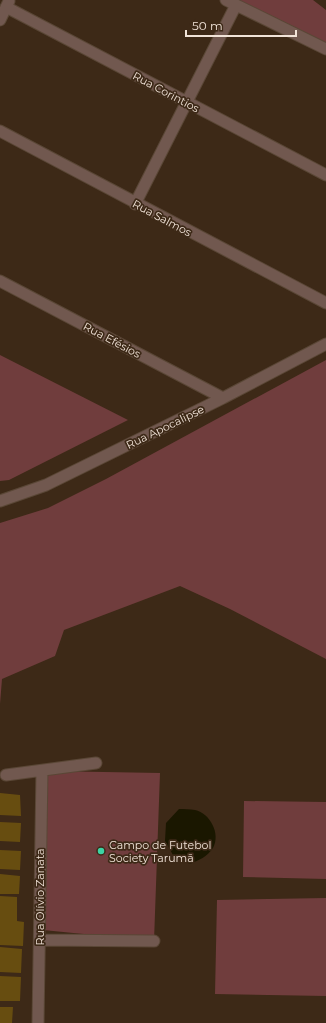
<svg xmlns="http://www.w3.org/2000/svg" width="326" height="1023" font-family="Montserrat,sans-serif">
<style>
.green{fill:#703d3d}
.water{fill:#1a1700}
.building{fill:#674d10}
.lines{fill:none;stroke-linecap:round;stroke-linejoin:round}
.minor-casing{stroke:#5a4736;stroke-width:13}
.minor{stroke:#71584f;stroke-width:11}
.poi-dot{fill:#3cd4a4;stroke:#3d2917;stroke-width:1.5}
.labels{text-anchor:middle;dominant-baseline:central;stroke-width:3.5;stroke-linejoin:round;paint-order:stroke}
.street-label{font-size:11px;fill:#f1e3d8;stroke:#3d2917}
.poi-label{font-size:11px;fill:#f1e3d8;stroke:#3d2917;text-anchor:start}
</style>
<rect width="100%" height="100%" fill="#3d2917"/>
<path class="green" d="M237 0H313L326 10V46Z
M0 355 128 420 9 480 0 481Z
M326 360V659L230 609 180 586 64 630 55 656 2 679 0 704V523L48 508 106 479Z
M48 771 160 773 154 941 43 930Z
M244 801 326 802V879L243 877Z
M326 898V996L215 994 217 900Z"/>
<path class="water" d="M179 809C184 809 190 809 195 810 210 813 221 834 213 848 207 857 199 860 190 864L173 855 165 841 166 823Z"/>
<path class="building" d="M0 793 20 795 21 816 0 815Z
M0 822 21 823 20 842 0 841Z
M0 850 21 851 20 870 0 869Z
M0 874 20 876 19 894H0Z
M0 896 17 897V921L24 922 23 946 0 945Z
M0 947 22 949 21 973 0 972Z
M0 976 21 977 20 1001H0Z
M0 1007H13L12 1023H0Z"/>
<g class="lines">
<g class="minor-casing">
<path id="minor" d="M226 0 326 49
M6 7 326 175
M0 20 9 1
M0 131 326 303
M135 204 236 5
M0 281 223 398
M0 501 46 485 223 398 326 344
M6 775 96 763
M40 940 154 941
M38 1023 42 771"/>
</g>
<use href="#minor" class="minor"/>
</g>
<circle class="poi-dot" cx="101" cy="851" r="4"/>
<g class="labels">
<g class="street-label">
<text transform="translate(166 92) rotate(28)">Rua Corintios</text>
<text transform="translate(162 218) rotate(28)">Rua Salmos</text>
<text transform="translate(112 340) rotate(28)">Rua Efésios</text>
<text transform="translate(165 427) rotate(-26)">Rua Apocalipse</text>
<text transform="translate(40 897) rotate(-90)">Rua Olívio Zanata</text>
</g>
<g class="poi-label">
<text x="109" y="845">Campo de Futebol<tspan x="109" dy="13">Society Tarumã</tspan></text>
</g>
</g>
<path d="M186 30v6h110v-6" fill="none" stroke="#f1e3d8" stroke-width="2"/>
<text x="192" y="30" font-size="12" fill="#f1e3d8" stroke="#3d2917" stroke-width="3" paint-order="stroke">50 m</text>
</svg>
